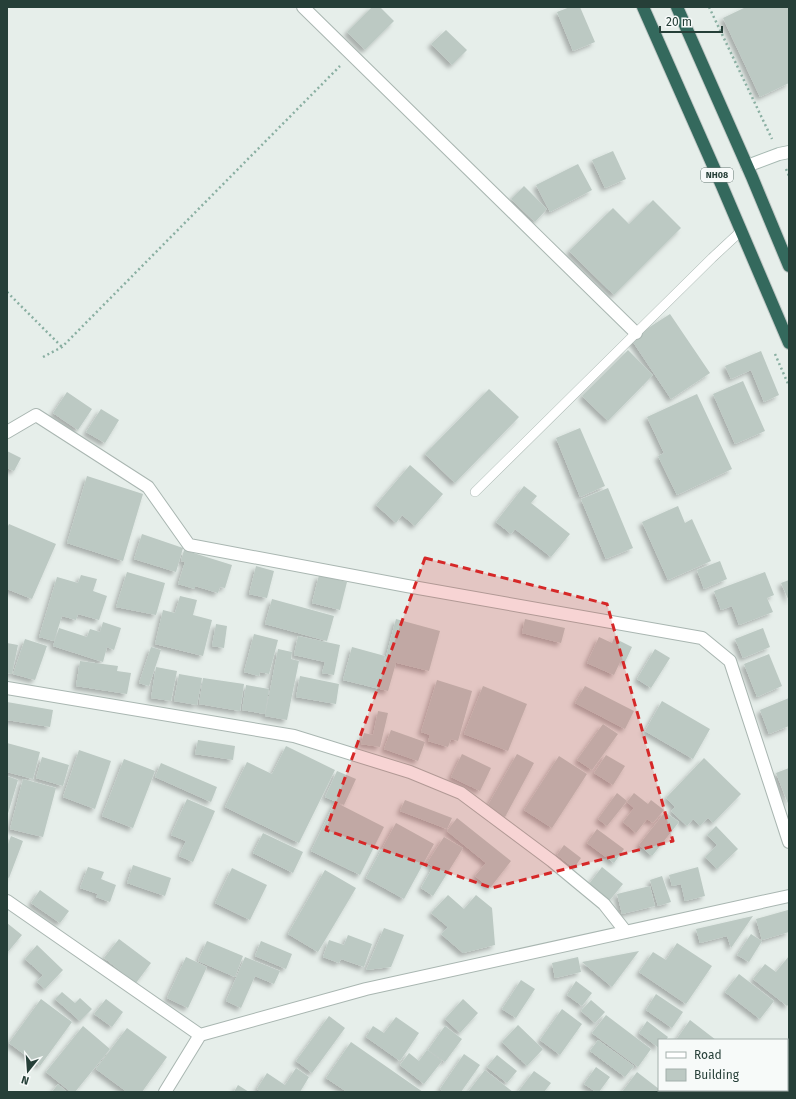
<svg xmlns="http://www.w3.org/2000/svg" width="796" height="1099" font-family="'Fira Sans',sans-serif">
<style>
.building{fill:#bcc9c3;filter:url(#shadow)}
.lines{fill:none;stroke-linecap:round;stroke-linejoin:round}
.lane-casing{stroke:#a9b6b1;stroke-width:10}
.street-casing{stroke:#a9b6b1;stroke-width:14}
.secondary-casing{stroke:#a6b9b2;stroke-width:14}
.highway-casing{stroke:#c2c9c7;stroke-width:14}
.path{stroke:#8aafa2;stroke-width:2.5;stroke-dasharray:2 3;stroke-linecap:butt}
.lane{stroke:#fff;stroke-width:9}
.street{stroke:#fff;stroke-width:12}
.secondary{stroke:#fff;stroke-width:12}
.highway{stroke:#34695d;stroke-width:12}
.marked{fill:#d62828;fill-opacity:0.2;stroke:#d62828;stroke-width:3;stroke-dasharray:8 5;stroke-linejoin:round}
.labels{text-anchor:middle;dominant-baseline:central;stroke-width:3;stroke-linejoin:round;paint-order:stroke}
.shield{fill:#f7faf9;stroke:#657772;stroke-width:1}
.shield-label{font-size:9px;font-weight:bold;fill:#263f38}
</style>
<defs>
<filter id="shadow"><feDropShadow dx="-3.5" dy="3.5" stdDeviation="2" flood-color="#0004"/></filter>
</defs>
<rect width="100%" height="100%" fill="#e6eeea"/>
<path class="building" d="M372 7H380L394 21 365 50 347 32Z
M570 7H580L595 42 573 51 557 12Z
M746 7H789V83L760 97 723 18Z
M446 30 467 50 452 65 431 44Z
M613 151 626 179 605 188 592 160Z
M578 164 592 190 550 212 536 185Z
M524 186 547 209 535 222 511 199Z
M653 200 681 228 614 295 569 251 613 208 629 224Z
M670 314 710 373 671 399 631 339Z
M628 350 653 375 608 421 582 396Z
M761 351 779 395 764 402 751 370 731 379 725 366Z
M743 381 765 431 735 444 713 394Z
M489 389 519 417 455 483 425 454Z
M67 392 92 409 78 430 53 413Z
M697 394 732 469 677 495 658 456 664 453 647 417Z
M101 409 119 420 105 443 86 432Z
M580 428 605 486 580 497 556 438Z
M7 451 21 458 14 471 7 468Z
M410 465 443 494 415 526 402 515 396 523 376 505Z
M87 476 143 494 123 561 67 543Z
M524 486 537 496 531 503 570 534 551 557 515 529 511 534 496 522Z
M608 488 633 548 606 559 581 499Z
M678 506 685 523 692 519 711 561 668 580 642 522Z
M9 524 56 544 32 599 7 589V528Z
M142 534 183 548 176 572 134 559Z
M184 550 232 565 225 588 220 587 218 593 195 586V589L178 584 185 562 181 561Z
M720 561 727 579 704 589 697 570Z
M256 566 274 571 267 598 249 594Z
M127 572 165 583 156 615 116 607Z
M765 572 774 595 767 598 773 612 739 625 732 606 721 610 714 591Z
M81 575 97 579 93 591 107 596 99 620 78 614 76 620 62 616 54 641 39 637 57 577 78 583Z
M319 575 347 582 340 610 312 603Z
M789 580V601L781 583Z
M180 596 197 600 193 615 212 620 203 656 155 644 163 610 175 613Z
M272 599 334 616 327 641 265 624Z
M396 619 440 631 429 671 385 660Z
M525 619 565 628 561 643 522 633Z
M103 622 121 628 114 650 107 647 103 662 53 646 59 628 87 637 90 629 100 632Z
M216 624 227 626 224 648 212 646Z
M763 628 770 647 743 658 735 639Z
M254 634 278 640 269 674 260 672 259 676 244 672Z
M298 636 340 645 334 675 322 673 325 662 294 655Z
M599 637 612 643 614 638 632 647 625 662 621 660 614 675 587 663Z
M25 639 47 646 35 680 13 674Z
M7 643 18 645 12 674 7 673Z
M151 647 161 650 149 686 139 683Z
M352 647 385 656 384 660 396 663 388 691 343 680Z
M278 649 292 652 291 659 299 661 287 720 265 716Z
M655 649 670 658 651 688 637 679Z
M769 654 782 686 757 697 744 664Z
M80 661 118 666 117 671 131 673 127 694 76 686Z
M156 667 177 671 171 701 151 698Z
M179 674 202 678 197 705 174 701Z
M300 676 339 684 336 704 296 697Z
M203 678 244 684 240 711 199 704Z
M437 680 472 691 458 741 451 739 448 747 428 741 430 735 421 732Z
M246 685 269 689 265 714 242 710Z
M483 686 527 704 508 751 464 734Z
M585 686 634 711 625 729 575 703Z
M789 698V726L769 734 760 710Z
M662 701 710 729 693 759 645 731Z
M7 702 53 710 50 727 7 720Z
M378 711 388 713 380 747 361 744 364 733 373 735Z
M603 724 618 734 592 770 577 760Z
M391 730 425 742 418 761 384 749Z
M198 740 235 746 233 760 195 754Z
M7 743 40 752 33 779 7 772Z
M286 746 335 770 299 843 225 807 247 762 272 774Z
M79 750 111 761 95 809 63 797Z
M462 754 491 768 480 791 451 777Z
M517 754 534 763 505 817 487 807Z
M606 755 625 766 613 785 594 773Z
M559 756 587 774 552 828 524 810Z
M42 757 69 765 63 786 36 778Z
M704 758 741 794 713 823 708 818 700 826 693 819 687 826 671 811 675 807 666 798Z
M124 759 155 771 133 828 102 816Z
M161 763 217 787 211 802 155 777Z
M789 768V806L776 773Z
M337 771 356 779 344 805 325 797Z
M7 776 18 780 7 817Z
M23 779 56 788 43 837 10 829Z
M617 793 627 801 607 826 598 819Z
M634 793 648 804 651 800 664 810 653 823 647 819 636 833 623 822 634 808 627 802Z
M187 799 215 811 193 862 179 856 186 841 171 835Z
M405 800 452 818 447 829 400 811Z
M335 802 384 827 360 875 311 851Z
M665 812 679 822 652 856 639 845Z
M457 818 511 861 490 888 475 876 486 863 447 831Z
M396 823 434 844 404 899 366 878Z
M716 826 738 849 717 869 705 857 717 845 707 835Z
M597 829 624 849 614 863 587 843Z
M263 833 303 852 293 873 253 853Z
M11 836 23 841 9 878 7 877V847Z
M444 837 463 848 433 896 421 888 433 867 427 863Z
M564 845 581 858 574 868 557 855Z
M133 865 171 878 165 896 127 883Z
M88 867 104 872 101 879 116 885 110 902 96 897 98 894 80 888Z
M602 867 623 884 609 901 589 884Z
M698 867 705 896 685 901 681 884 672 886 669 875Z
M232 868 267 885 250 920 215 903Z
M325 870 356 888 318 952 288 934Z
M662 876 671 902 658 906 650 880Z
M650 886 655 906 622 914 617 894Z
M40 890 69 911 60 923 31 903Z
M448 895 464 909 476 895 492 908 495 945 463 953 441 934 448 927 431 913Z
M788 910 789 932 762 940 756 919Z
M753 916 731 948 727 936 700 943 696 929Z
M7 923 22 935 7 953Z
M384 928 404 935 391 967 366 970Z
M751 934 762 941 749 962 737 955Z
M348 935 372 944 364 967 341 959 339 963 323 957 329 940 344 945Z
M119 939 151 963 136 983 104 958Z
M207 941 243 956 235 977 198 961Z
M261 941 292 954 286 969 255 956Z
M677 943 712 966 686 1004 639 972 653 952 666 960Z
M37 945 63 970 45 989 37 982 43 975 25 959Z
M639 951 612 987 582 962Z
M789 956V1004L787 1006 753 979 765 964 776 972Z
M186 957 207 967 188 1008 167 998Z
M245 957 280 971 274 984 255 976 241 1008 226 1001Z
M578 957 581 972 555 978 552 963Z
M739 974 774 1001 760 1019 725 992Z
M521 980 535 989 516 1018 502 1009Z
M576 981 592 993 582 1006 567 995Z
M62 992 75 1003 80 998 92 1009 80 1021 55 999Z
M656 994 683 1012 672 1028 646 1010Z
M41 999 72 1022 40 1066 9 1043Z
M106 999 123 1012 112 1027 94 1014Z
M463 999 478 1013 460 1033 445 1019Z
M591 1000 605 1012 595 1023 581 1011Z
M562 1009 582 1024 560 1055 540 1040Z
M606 1015 651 1049 638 1067 592 1033Z
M329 1016 345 1028 312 1073 296 1061Z
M396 1017 419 1033 400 1061 366 1037 373 1026 384 1033Z
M690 1020 716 1040H676Z
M647 1021 668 1037 666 1040H659V1048L639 1033Z
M518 1025 543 1049 527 1066 502 1042Z
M83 1026 110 1049 75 1092H71L46 1072Z
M445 1026 462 1039 445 1062 428 1050Z
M127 1028 167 1057 142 1092H127L96 1069Z
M598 1040 634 1066 625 1077 590 1051Z
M351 1042 423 1092H347L326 1078Z
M427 1050 442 1061 424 1084 400 1065 409 1053 419 1061Z
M464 1054 480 1065 461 1092H443L440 1089Z
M497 1055 517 1071 507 1083 487 1067Z
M787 1058 789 1060V1092H782L779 1090H787Z
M596 1067 610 1077 599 1092H596L584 1084Z
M296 1068 309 1077 300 1092H262L257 1089 267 1073 285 1085Z
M485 1070 513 1092H468Z
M534 1071 551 1083 544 1092H518Z
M637 1072 659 1089V1090L663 1092H622Z
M58 1084 67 1092H52Z
M238 1085 249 1092H234Z"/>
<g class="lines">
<g class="lane-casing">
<path id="lane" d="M475 492 712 258 741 231"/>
</g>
<g class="street-casing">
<path id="street" d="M303 7 636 333
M7 432 36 415 148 487 189 545 407 586 702 638 730 661 789 842
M7 688 294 736 410 772 461 793 552 861 604 904 626 932
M7 901 200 1035
M165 1092 200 1035 366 989 789 896"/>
</g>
<g class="secondary-casing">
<path id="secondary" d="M747 166 779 154 789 152"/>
</g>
<g class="highway-casing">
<path id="highway" d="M643 7 722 186 789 343
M677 7 752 177 789 266"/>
</g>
<path class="path" d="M709 7 772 139
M786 169 789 176
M7 292 62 347
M775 354 789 386
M43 357 62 347 340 66"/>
<use href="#lane" class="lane"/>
<use href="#street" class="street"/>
<use href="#secondary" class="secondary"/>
<use href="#highway" class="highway"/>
</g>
<path class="marked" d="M425 558 607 604 673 841 492 888 326 830Z"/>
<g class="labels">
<rect class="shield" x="701" y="168" width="32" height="14" rx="3"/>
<g class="shield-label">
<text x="717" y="175">NH08</text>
</g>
</g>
<rect width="796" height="1099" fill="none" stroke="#263f38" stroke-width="16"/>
<rect x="658" y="1039" width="130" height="52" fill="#f7faf9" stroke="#a3afac"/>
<rect x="666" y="1052" width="20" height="6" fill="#ffffff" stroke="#a3afac"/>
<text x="694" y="1059" font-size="12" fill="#263f38">Road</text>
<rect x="666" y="1069" width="20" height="12" fill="#bcc9c3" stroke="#a3afac"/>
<text x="694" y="1079" font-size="12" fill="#263f38">Building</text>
<g transform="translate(28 1071) rotate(197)" stroke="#f7faf9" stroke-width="3" paint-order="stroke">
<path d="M0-3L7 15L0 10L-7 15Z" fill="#263f38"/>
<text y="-6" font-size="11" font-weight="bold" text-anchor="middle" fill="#263f38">N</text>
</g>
<path d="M660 26v6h62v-6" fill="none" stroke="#263f38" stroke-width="2"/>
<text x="666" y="26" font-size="12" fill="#263f38" stroke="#f7faf9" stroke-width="3" paint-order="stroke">20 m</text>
</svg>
